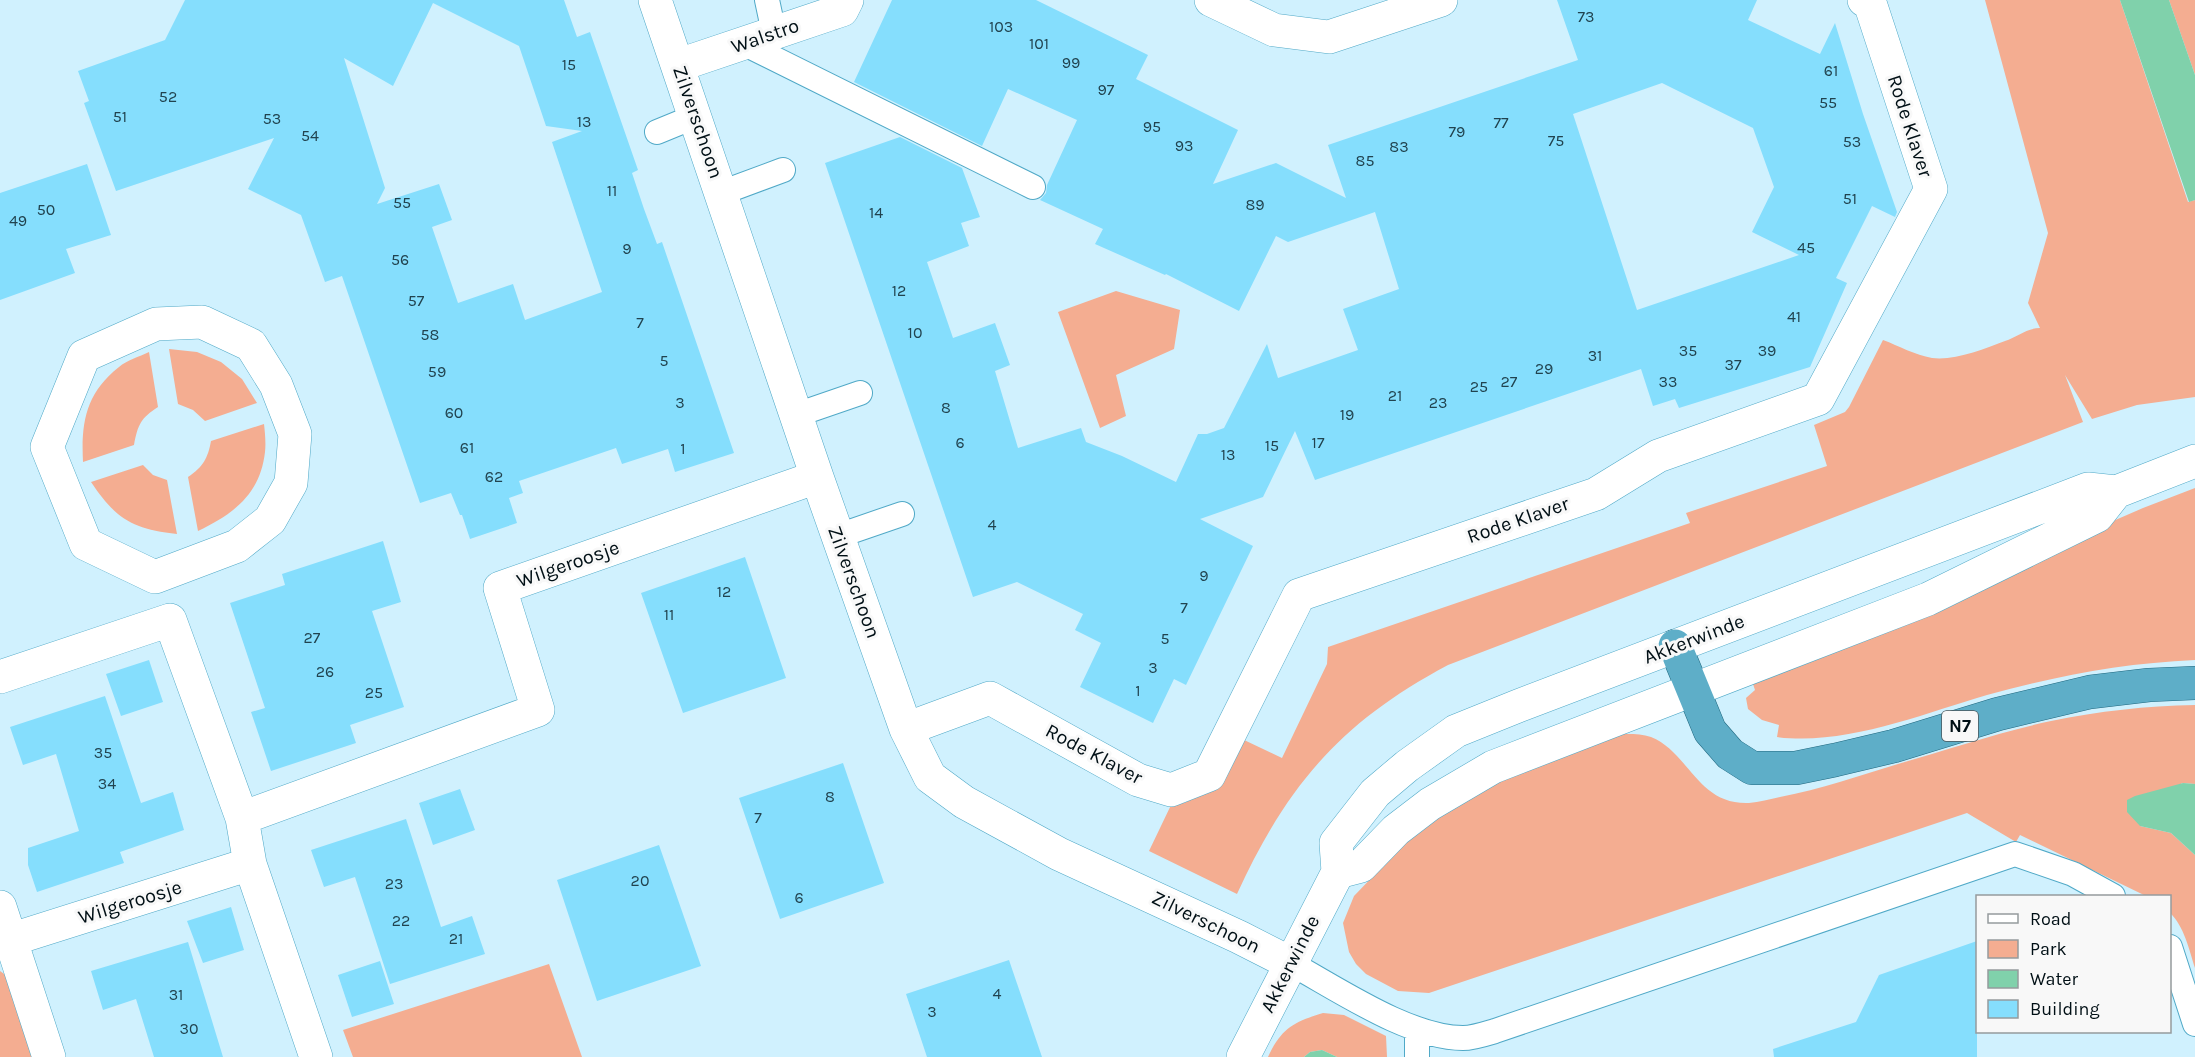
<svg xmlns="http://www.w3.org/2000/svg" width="2195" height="1057" font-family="Karla,sans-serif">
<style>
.green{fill:#f4ad91}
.water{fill:#80d1ab}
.building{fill:#85defd;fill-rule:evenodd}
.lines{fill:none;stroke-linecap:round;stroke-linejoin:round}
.service-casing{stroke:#50a9c7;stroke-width:26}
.minor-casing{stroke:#50a9c7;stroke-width:34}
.tertiary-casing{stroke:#50a9c7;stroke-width:34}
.trunk-casing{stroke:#226980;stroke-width:34}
.service{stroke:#fff;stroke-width:24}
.minor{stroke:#fff;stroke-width:33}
.tertiary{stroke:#fff;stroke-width:33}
.trunk{stroke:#5eaec8;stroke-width:33}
.labels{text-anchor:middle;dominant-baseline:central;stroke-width:6;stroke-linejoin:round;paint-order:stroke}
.number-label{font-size:16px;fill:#21434f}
.shield{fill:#f8f8f8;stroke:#4a5559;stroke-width:1.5}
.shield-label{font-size:18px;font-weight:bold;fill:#000f15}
.street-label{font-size:20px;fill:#000f15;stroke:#f8f8f8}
</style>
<rect width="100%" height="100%" fill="#d0f1fe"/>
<path class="green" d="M1985 0H2120L2188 202 2195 200V397L2137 405 2092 419 2065 375 2083 422 1448 665C1341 722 1287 785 1237 894L1149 851 1172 803H1184L1213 789 1242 739 1282 758 1327 664 1328 647 1690 523 1686 513 1827 466 1814 425 1845 412 1849 407 1883 340C1899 346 1915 355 1932 358 1954 361 1984 349 2005 341 2017 337 2027 328 2040 328L2028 303 2048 233Z
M2169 0H2195V75Z
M1116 291 1180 310 1174 349 1116 375 1126 416 1100 428 1058 312Z
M169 349 197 352 221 362 242 379 257 403 205 421 193 410 178 404Z
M149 352 158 407C141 418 138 424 134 445L83 462C81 422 86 393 119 367 127 360 139 357 149 352Z
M264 424C265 433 266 443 265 452 260 495 233 514 198 531L188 477C203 467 208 458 211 441Z
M143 465 153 475 167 480 177 534C132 529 116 519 91 482Z
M2195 488V660C2124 663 2056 676 1987 695 1922 714 1845 746 1777 737L1779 725 1762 720 1748 709 1746 698 1755 690 1751 678 2143 508Z
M2195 705V784L2182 783 2140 826 2171 833 2195 855V968C2189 949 2184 926 2170 913V896H2146L2020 835 2016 842 1967 813 1429 993 1398 991 1366 974 1356 964 1349 952 1343 923 1354 896 1408 840 1471 794 1615 734C1627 734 1640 733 1651 737 1690 753 1697 805 1749 803 1759 802 1770 799 1780 797 1821 789 1859 776 1898 764 1949 749 2000 732 2051 721 2099 711 2146 706 2195 705Z
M549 964 582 1057H353L343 1030Z
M0 971 7 976 39 1057H0Z
M1323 1013 1344 1015 1386 1036 1387 1057H1337L1322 1050 1310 1052 1304 1057H1268C1281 1029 1293 1022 1323 1013Z"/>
<path class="water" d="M2120 0H2169L2195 75V200L2189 202Z
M2183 783 2195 784V855L2171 833 2140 826 2127 812V800L2135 796Z
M1322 1050 1337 1057H1304L1310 1052Z"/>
<path class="building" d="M185 0H564L577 37 590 32 638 170 632 173 644 209 657 244 662 242 734 453 675 472 668 449 622 464 616 448 519 481 523 493 509 498 517 523 470 539 462 515H460L451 493 420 503 342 276 325 282 301 215 248 189 274 138 116 191 84 103 89 101 78 71 165 40ZM433 3 519 46 546 126 582 131 552 142 602 292 525 320 513 284 458 303 432 227 452 220 439 184 377 204 385 188 344 58 393 86Z
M892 0H1036L1148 55 1136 79 1238 130 1213 184 1276 163 1346 198 1328 145 1578 60 1557 0H1757L1748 20 1820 54 1835 23 1863 114 1897 212 1895 217 1872 206 1836 278 1847 283 1810 367 1679 408 1675 399 1653 406 1641 369 1315 480 1295 431 1263 497 1200 519 1253 546 1186 685 1174 679 1153 723 1080 687 1101 643 1075 630 1083 614 1017 582 973 597 825 163 900 137 962 168 980 217 961 223 969 246 927 262 953 338 995 323 1010 365 995 371 1018 448 1081 428 1086 442 1122 456 1176 482 1198 434H1207L1224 428 1267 344 1278 378 1358 350 1343 309 1399 289 1375 212 1288 242 1276 236 1239 311 1166 274 1165 275 1095 244 1103 229 1040 200 1046 193 1047 185 1077 120 1008 89 982 146 854 82ZM1662 83 1753 128 1774 187 1752 232 1799 255 1637 310 1573 114Z
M87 164 111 235 66 249 75 273 0 300V193Z
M383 541 401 602 372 611 404 707 350 725 356 743 271 771 251 712 265 708 230 603 285 585 282 574Z
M745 557 786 678 683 713 641 593Z
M149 660 163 702 121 716 106 674Z
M105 696 141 803 173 792 184 830 120 852 124 863 37 892 28 865V848L79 831 56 754 23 765 10 727Z
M843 763 884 883 780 919 739 798Z
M460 789 475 830 433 845 419 803Z
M406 819 441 927 472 916 485 954 390 984 355 877 324 887 311 850Z
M659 845 701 966 597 1001 557 880Z
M231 907 244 950 203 963 187 921Z
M1977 941V1057H1774L1773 1049 1856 1022 1879 975Z
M188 942 223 1057H154L136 999 103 1010 91 971Z
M1009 960 1042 1057H927L906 994Z
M380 961 394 1004 352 1017 338 975Z"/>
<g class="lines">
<g class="service-casing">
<path id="service" d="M767 0 774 33
M743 43 1033 187
M657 132 696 116
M721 193 783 170
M796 415 860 393
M838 536 902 514
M2170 947 2195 1024
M1290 963C1338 989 1409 1038 1463 1038 1473 1038 1485 1034 1495 1031L2015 854 2073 874 2113 896
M1417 1030V1057"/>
</g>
<g class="minor-casing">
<path id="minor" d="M655 0 817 477 906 729 930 777 964 802 1059 854 1239 937 1290 963
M1211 0 1274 30 1329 37 1441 0
M679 65 842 10 847 0
M202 322 251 345 276 385 295 434 291 483 270 520 237 546 155 577 86 544 47 447 84 356 156 324Z
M0 677 170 620 242 818 250 864 316 1057
M906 729 990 698 1138 780 1171 790 1209 775 1299 595 1596 494 1658 456 1818 399 1931 189 1870 3 1864 0
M242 818 538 710 500 588 817 477
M0 907 49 1057
M0 943 250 864"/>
</g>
<g class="tertiary-casing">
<path id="tertiary" d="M1338 872 1361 866 1396 830 1430 804 1493 767 1928 599 2097 516 2116 492
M1243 1057 1338 872 1336 843 1375 793 1407 766 1456 731 1518 706 2088 489 2116 492 2195 461"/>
</g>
<g class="trunk-casing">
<path id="trunk" d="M1675 646 1710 731 1730 754 1752 768H1796L1835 760 1894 746 1998 714 2090 692 2149 685 2195 683"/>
</g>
<use href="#service" class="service"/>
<use href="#minor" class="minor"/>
<use href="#tertiary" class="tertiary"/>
<use href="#trunk" class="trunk"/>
</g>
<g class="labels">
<g class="number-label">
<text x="1586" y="16">73</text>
<text x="1001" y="26">103</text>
<text x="1039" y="43">101</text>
<text x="1071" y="62">99</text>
<text x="569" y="64">15</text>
<text x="1831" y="70">61</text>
<text x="1106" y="89">97</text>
<text x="168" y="96">52</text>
<text x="1828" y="102">55</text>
<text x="120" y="116">51</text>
<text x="272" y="118">53</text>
<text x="584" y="121">13</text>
<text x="1501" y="122">77</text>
<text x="1152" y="126">95</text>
<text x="1457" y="131">79</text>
<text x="310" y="135">54</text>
<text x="1556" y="140">75</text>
<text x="1852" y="141">53</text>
<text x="1184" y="145">93</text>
<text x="1399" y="146">83</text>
<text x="1365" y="160">85</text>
<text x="612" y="190">11</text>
<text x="1850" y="198">51</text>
<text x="402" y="202">55</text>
<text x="1255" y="204">89</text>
<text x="46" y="209">50</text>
<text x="876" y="212">14</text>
<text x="18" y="220">49</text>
<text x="1806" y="247">45</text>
<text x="627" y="248">9</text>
<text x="400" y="259">56</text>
<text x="899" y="290">12</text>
<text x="416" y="300">57</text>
<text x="1794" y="316">41</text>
<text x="640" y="322">7</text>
<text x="915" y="332">10</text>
<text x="430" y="334">58</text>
<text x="1688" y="350">35</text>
<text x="1767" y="350">39</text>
<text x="1595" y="355">31</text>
<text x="664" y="360">5</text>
<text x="1733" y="364">37</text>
<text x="1544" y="368">29</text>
<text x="437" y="371">59</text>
<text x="1509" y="381">27</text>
<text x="1668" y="381">33</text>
<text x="1479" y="386">25</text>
<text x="1395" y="395">21</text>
<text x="680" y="402">3</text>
<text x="1438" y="402">23</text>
<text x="946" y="407">8</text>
<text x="454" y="412">60</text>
<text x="1347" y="414">19</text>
<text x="960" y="442">6</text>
<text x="1318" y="442">17</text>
<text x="1272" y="445">15</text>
<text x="467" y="447">61</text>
<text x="683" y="448">1</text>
<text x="1228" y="454">13</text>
<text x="494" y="476">62</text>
<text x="992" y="524">4</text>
<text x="1204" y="575">9</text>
<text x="724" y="591">12</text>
<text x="1184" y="607">7</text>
<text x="669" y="614">11</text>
<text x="312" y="637">27</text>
<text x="1165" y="638">5</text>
<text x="1153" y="667">3</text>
<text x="325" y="671">26</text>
<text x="1138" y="690">1</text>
<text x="374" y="692">25</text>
<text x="103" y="752">35</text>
<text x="107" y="783">34</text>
<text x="830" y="796">8</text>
<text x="758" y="817">7</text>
<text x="640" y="880">20</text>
<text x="394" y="883">23</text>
<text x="799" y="897">6</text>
<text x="401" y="920">22</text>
<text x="456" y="938">21</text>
<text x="997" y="993">4</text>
<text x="176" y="994">31</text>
<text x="932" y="1011">3</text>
<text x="189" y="1028">30</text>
</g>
<rect class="shield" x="1942" y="711" width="36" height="30" rx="4.5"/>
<g class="shield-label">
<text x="1960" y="726">N7</text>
</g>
<g class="street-label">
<text transform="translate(765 36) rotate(-19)">Walstro</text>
<text transform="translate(698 122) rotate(71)">Zilverschoon</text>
<text transform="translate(1910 126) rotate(72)">Rode Klaver</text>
<text transform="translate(1518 520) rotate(-19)">Rode Klaver</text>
<text transform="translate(568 564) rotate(-19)">Wilgeroosje</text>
<text transform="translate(854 582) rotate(70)">Zilverschoon</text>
<text transform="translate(1694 639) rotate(-21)">Akkerwinde</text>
<text transform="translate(1094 754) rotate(28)">Rode Klaver</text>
<text transform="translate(130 902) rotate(-17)">Wilgeroosje</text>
<text transform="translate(1206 922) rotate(26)">Zilverschoon</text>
<text transform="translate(1290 964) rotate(-63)">Akkerwinde</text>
</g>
</g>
<rect x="1976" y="895" width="195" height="138" fill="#f8f8f8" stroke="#959b9d" stroke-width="1.5"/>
<rect x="1988" y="914" width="30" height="9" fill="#ffffff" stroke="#959b9d" stroke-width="1.5"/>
<text x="2030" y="925" font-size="18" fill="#000f15">Road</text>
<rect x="1988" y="940" width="30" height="18" fill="#f4ad91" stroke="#959b9d" stroke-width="1.5"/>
<text x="2030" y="955" font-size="18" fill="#000f15">Park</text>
<rect x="1988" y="970" width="30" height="18" fill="#80d1ab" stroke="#959b9d" stroke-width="1.5"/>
<text x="2030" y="985" font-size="18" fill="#000f15">Water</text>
<rect x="1988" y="1000" width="30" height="18" fill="#85defd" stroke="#959b9d" stroke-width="1.5"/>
<text x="2030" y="1015" font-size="18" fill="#000f15">Building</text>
</svg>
